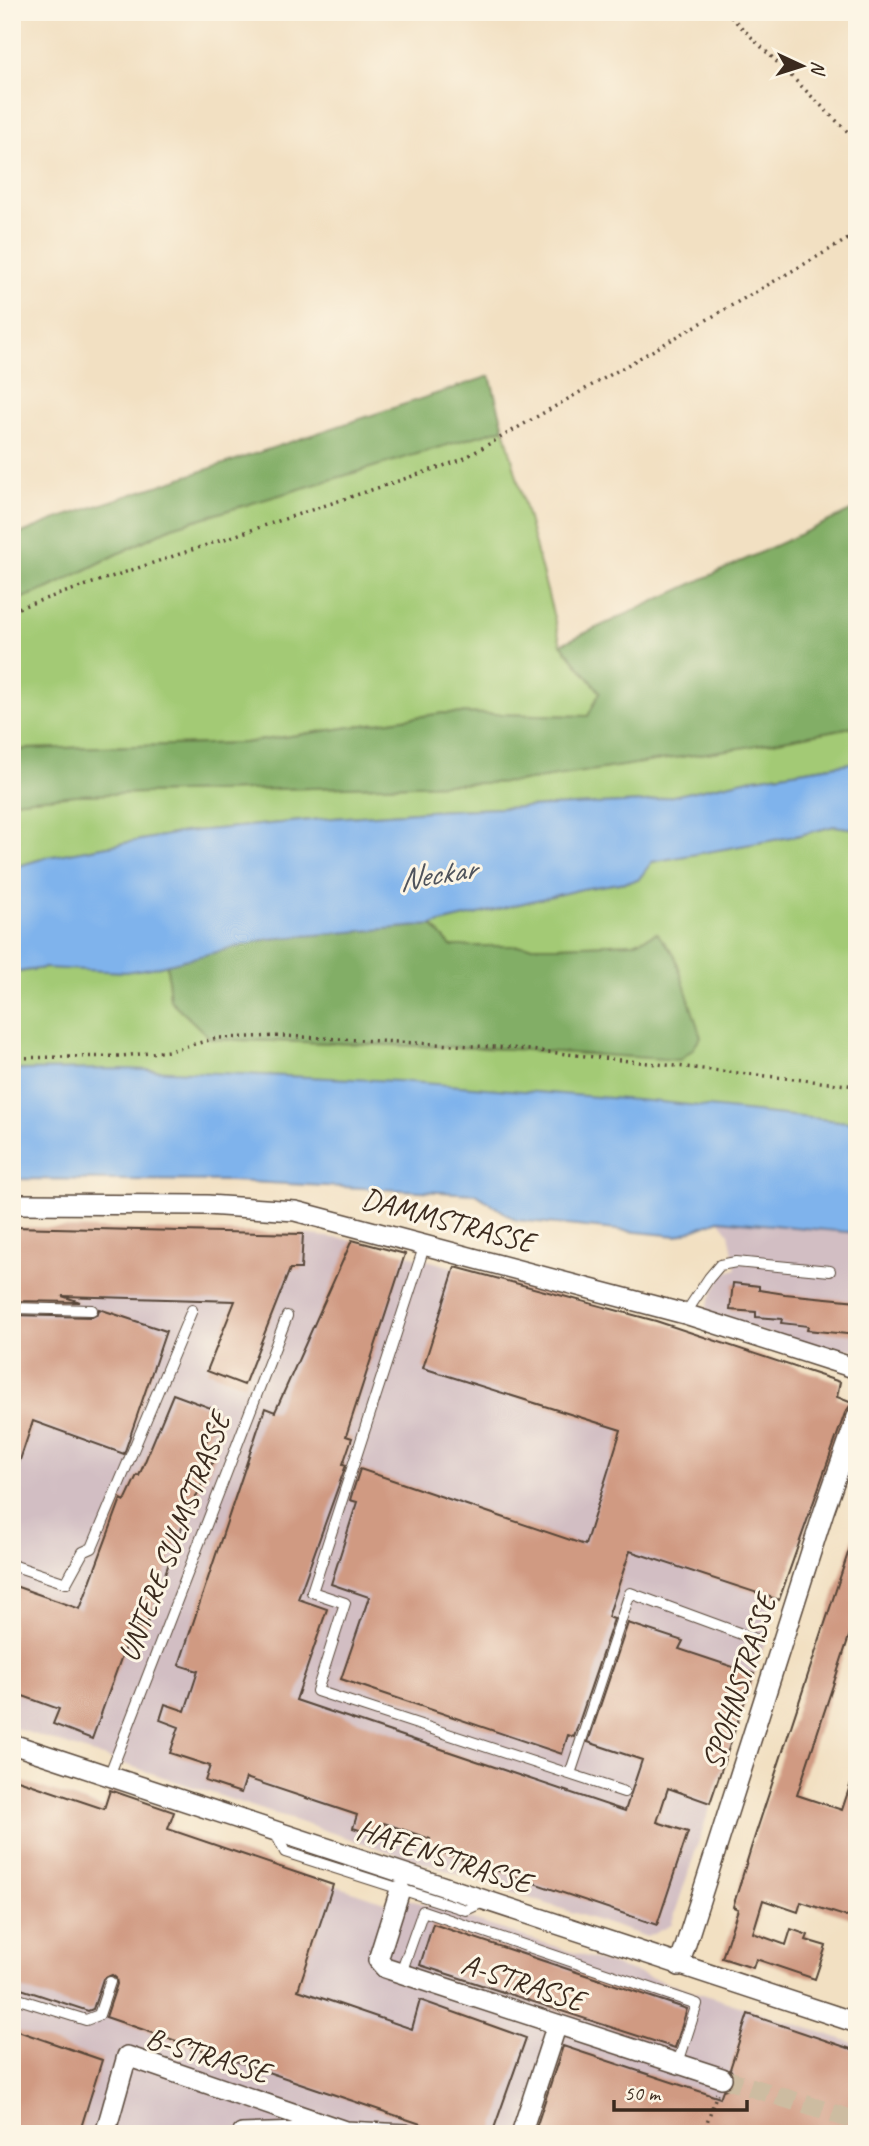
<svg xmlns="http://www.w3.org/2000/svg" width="869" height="2146" font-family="Caveat,sans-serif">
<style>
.industrial{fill:#d2bec3}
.green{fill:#a3ca74;stroke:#6f7a49;stroke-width:2}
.forest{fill:#82ae66;stroke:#5e6c42;stroke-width:2}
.water{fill:#7fb3ec;stroke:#5d6e85;stroke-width:2}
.building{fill:#d09a82}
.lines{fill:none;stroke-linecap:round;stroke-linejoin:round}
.street-tunnel{stroke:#cdbca1;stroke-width:19;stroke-dasharray:19 10;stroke-linecap:butt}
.lane-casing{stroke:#564537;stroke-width:12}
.street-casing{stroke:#564537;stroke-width:22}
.path{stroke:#564537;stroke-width:3.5;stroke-dasharray:2 5;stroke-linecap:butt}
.lane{stroke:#fff;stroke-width:10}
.street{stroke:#fff;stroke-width:19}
.labels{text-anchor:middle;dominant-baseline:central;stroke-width:6;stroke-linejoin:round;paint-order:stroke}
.street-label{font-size:30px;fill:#3b2a1e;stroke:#fcf5e5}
.water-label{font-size:32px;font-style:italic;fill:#4f535c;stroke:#fcf5e5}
</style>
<rect width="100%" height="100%" fill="#fcf5e5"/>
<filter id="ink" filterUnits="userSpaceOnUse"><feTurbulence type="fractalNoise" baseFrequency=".0143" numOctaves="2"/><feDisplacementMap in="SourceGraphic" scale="14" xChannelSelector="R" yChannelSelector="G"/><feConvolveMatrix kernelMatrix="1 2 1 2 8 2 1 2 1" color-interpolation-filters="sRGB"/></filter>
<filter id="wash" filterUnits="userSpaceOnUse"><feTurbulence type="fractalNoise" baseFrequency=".00686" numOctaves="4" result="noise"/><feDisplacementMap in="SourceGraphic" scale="28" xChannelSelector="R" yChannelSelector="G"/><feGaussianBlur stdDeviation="1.57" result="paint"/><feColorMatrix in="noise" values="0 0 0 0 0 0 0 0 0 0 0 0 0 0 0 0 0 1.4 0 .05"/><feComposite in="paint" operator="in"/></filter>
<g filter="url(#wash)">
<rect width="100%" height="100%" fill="#f2e0c2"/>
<path class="industrial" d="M719 1220 857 1233V1350L810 1346 703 1314 722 1274 736 1269 729 1233Z
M12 1227 303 1234 352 1240 656 1321 840 1382 837 1397 852 1403 779 1600 671 1925 647 1937 12 1727Z
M12 1778 104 1808 110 1790 174 1812 169 1829 399 1907 402 1897 417 1902 857 2044V2134H12Z"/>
<path class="green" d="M504 428 561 644 601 692 588 716 443 713 244 743 26 749 12 752V602L49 588 172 527Z
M857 726V762L749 779 646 802 429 811 333 818 184 832 48 857 12 868V801L76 795 517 782 746 747Z
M834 826 857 829V1123C576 1093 295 1069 12 1070V973C23 972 34 969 45 968 87 965 126 977 167 964L170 1000 211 1039 511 1049 680 1060 657 933 634 943 559 946H451L432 925 582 889 638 880 652 862 796 836Z"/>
<path class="forest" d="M490 376 504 428 172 527 49 588 12 602V537L54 520Z
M855 509 857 726 746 747 517 782 76 795 12 801V752L26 749 244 743 443 713 588 716 600 692 561 644Z
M432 925 451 946H559L634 943 657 933 675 956 701 1037 692 1050 680 1060 511 1049 211 1039 170 1000 167 964 268 939Z"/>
<path class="water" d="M857 762V829L834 826 796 836 652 862 638 880 582 889 432 925 268 939 152 968 125 972 44 968 12 973V868L48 857 184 832 333 818 429 811 646 802 749 779Z
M124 1069 398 1081 661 1102 857 1123V1233L719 1220 677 1236 516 1220 476 1194 231 1181 12 1179V1070Z"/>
<g id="blocks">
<path class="building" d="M12 1227 303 1234 301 1269H290L244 1385 207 1371 235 1301 62 1296 80 1302 12 1301Z
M352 1240 405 1254 346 1436 352 1438 343 1464 346 1465 298 1599 327 1609 296 1700 625 1811 642 1760 588 1742 628 1623 683 1641 679 1649 754 1674 710 1803 668 1788 657 1822 688 1832 657 1925 428 1847 430 1839 384 1823 379 1836 353 1828 357 1815 246 1778 241 1793 205 1781 210 1766 170 1753 179 1727 160 1720 165 1704 185 1711 198 1671 179 1665 265 1408 275 1412Z
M455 1267 656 1321 840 1382 837 1397 852 1403 845 1413 779 1600 630 1551 608 1617 614 1619 574 1737 568 1735 562 1754 341 1679 369 1597 331 1584 357 1502 350 1500 360 1469 585 1545 621 1430 423 1368Z
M733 1283 759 1286V1290L785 1294 857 1301V1335L807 1330 808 1326 781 1323 782 1319 756 1317V1312L730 1310Z
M99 1309 166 1331 124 1454 33 1421 15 1475 12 1474V1315L92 1317 98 1314Z
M173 1394 219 1411 203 1449 216 1455 184 1522 145 1629 133 1625 92 1739 53 1724 59 1709 12 1692V1585L80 1609 121 1499 125 1501 137 1475 139 1476Z
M854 1535H857V1612L797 1795 842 1810 854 1774H857V1920L801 1902 798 1912 763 1900 753 1933 786 1945 791 1929 808 1935 806 1940 826 1946 815 1979 756 1959 753 1968 722 1958 738 1909 733 1907 751 1848Z
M12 1778 104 1809 110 1790 174 1812 168 1829 333 1885 298 1990 412 2029 420 2000 526 2038 492 2134H450L106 2017 117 1984 116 1978 112 1975 103 1979 93 2009 88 2011 12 1986Z
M433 1924 687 2009 675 2048 420 1965Z
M748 2014 857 2051V2134H534L563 2046 720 2098 723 2090 730 2088 733 2082 734 2075 730 2069Z
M12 2029 102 2060 79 2134H12Z"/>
</g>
</g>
<g filter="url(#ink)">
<use href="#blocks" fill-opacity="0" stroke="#564537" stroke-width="2"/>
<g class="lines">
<path class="street-tunnel" d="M722 2078 857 2121"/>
<g class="lane-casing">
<path id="lane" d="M425 1244 312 1592 345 1603 317 1691 624 1792
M12 1308 92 1310
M685 1314 709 1278 720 1265 736 1262 830 1271
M12 1565 66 1583 83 1552 92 1548 192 1310
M570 1774 630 1593 755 1639
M109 1776 287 1316
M275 1832 285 1852 466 1910 485 1901
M401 1973 423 1911 697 2004 678 2063
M12 1997 86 2020 99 2015 110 1982
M849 2021 857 1996"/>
</g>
<g class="street-casing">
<path id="street" d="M12 1204 207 1205 295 1211 685 1314 857 1369
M12 1744 857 2023
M400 1890 378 1960 385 1968 722 2078
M679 1966 824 1511 857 1417
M105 2134 127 2056 345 2131 405 2134
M242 2134 332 2131
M521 2134 557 2024"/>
</g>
<path class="path" d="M726 12 857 141
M12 610 461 460 857 234
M12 1058 122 1056 169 1051 217 1038 283 1036 512 1048 857 1086
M703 2134 717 2093"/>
<use href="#lane" class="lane"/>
<use href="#street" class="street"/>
</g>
</g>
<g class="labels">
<g class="street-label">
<text transform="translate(448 1220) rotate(15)">DAMMSTRASSE</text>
<text transform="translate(174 1537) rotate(-69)">UNTERE SULMSTRASSE</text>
<text transform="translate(739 1682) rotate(-72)">SPOHNSTRASSE</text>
<text transform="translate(444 1856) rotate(18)">HAFENSTRASSE</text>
<text transform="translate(523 1982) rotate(18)">A-STRASSE</text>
<text transform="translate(208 2055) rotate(17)">B-STRASSE</text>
</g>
<g class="water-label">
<text transform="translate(437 874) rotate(-9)">Neckar</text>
</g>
</g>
<rect width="869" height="2146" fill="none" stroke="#fcf5e5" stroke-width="42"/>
<g transform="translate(802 66) rotate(94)" stroke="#fcf5e5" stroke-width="5" paint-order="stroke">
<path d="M0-5L12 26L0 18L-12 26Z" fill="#3b2a1e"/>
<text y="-10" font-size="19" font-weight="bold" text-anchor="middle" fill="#3b2a1e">N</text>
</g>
<path d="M614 2100v10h133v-10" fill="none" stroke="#3b2a1e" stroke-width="3.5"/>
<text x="624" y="2100" font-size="21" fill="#3b2a1e" stroke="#fcf5e5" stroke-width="5" paint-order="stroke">50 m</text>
</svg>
